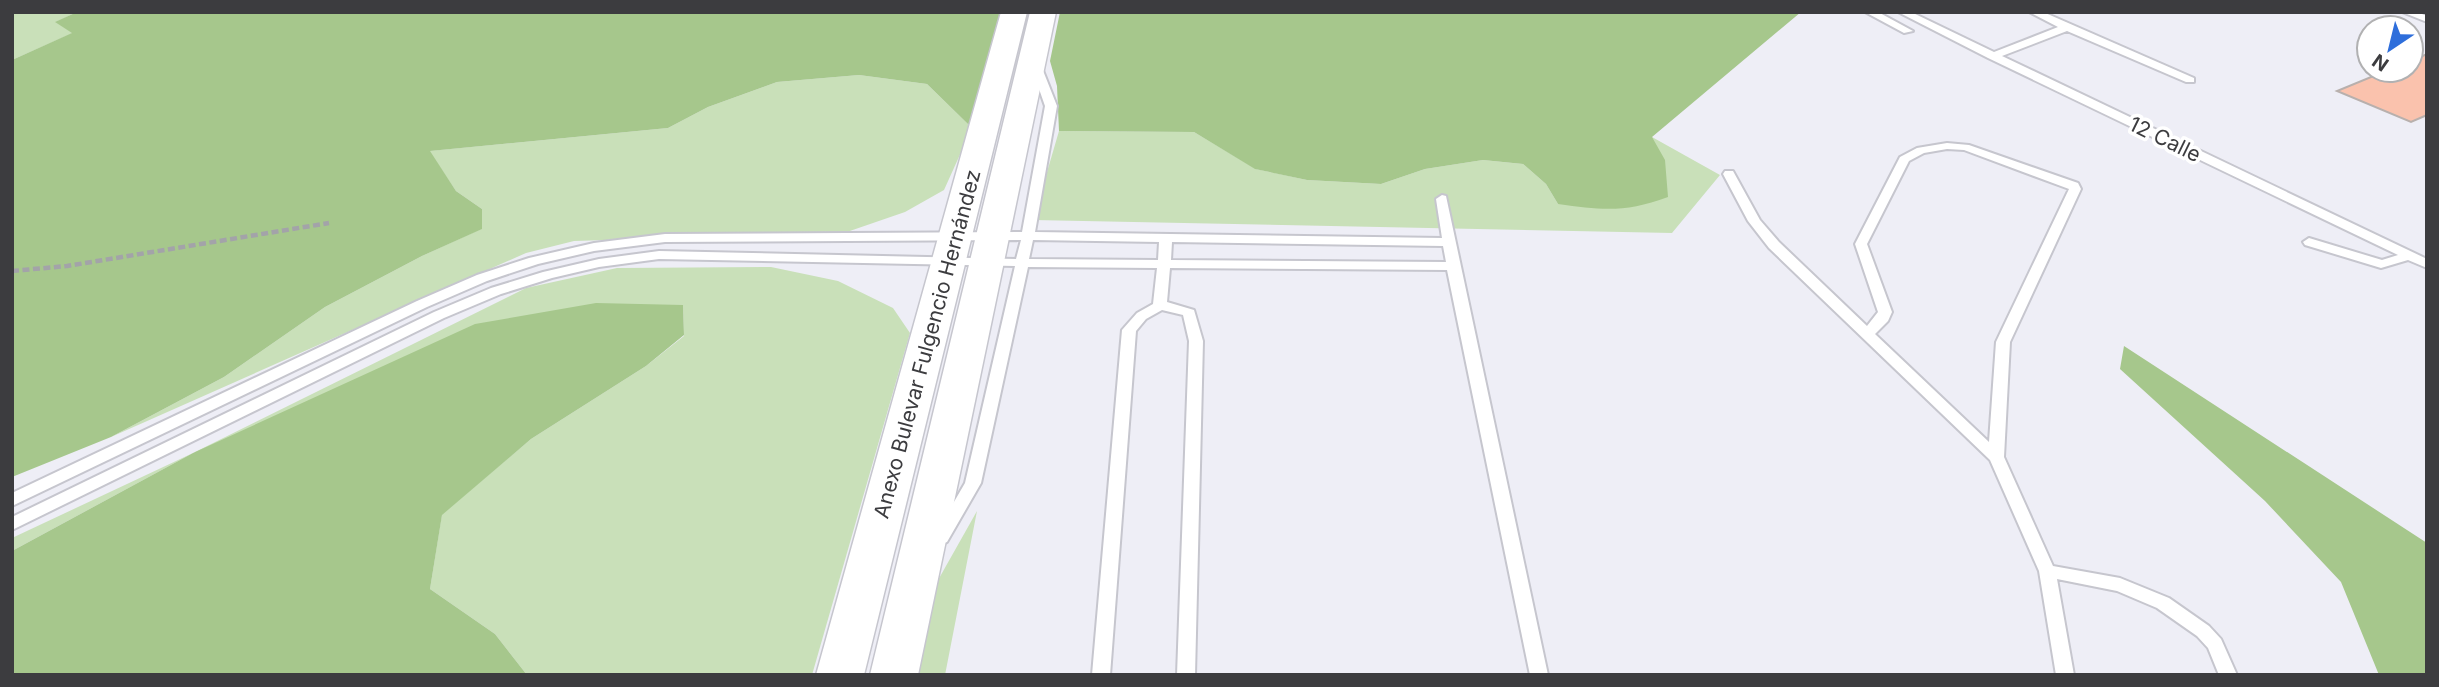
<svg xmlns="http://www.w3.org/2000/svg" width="2439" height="687" font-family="Inter,sans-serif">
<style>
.green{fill:#c9e0b9}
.forest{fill:#a6c78c}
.building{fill:#fac2ad;stroke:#b8b0ad;stroke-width:2}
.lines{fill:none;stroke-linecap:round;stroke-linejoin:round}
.service-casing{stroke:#c6c6ce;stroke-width:4}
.secondary-casing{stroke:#c6c6ce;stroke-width:3}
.path{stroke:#a3a3a9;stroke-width:4.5;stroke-dasharray:7 3.5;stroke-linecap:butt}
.service{fill:#fff;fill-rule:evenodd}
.secondary{fill:#fff;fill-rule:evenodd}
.labels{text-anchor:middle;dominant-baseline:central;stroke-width:7;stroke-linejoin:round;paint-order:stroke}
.street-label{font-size:21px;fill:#3c3c3f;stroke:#fff}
</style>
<rect width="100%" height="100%" fill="#eeeef6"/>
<path class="green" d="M12 12H77L56 22 73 33 12 60Z
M859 75 927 84 972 128 944 190 905 212 844 233 574 241 526 253 111 437 224 377 325 307 422 256 481 229 482 209 456 191 429 151 668 128 708 107 777 82Z
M1059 131 1194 132 1256 169 1307 180 1381 184 1425 169 1483 160 1523 164 1546 184 1558 204 1652 137 1720 175 1672 233 1033 220Z
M771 267 838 281 893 308 910 333 812 675H527L495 634 430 589 442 514 531 439 646 366 684 336 683 305 193 453 12 551V538L193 453 526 288 617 268Z
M977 511 945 675H909L924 605Z"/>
<path class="forest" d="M77 12H1006L972 128 927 84 859 75 777 82 708 107 668 128 430 151 456 191 482 209V229L422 256 325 307 224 377 111 437 12 477V60L72 33 55 22Z
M1060 12H1801L1652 137 1665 160 1668 197C1625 213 1602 210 1558 204L1546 184 1523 164 1483 160 1425 169 1381 184 1307 180 1255 169 1194 132 1059 131 1057 86 1050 61Z
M596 303 683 305 684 335 646 366 531 439 442 515 430 589 495 634 527 675H12V551L193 453 475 324Z
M2124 346 2427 543V675H2379L2341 582 2265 501 2120 369Z"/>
<path class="building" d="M2427 54V115L2411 122 2337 91 2388 70H2411V61Z"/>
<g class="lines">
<g class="service-casing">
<path id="service" d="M1865 12H1878L1913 31 1904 33Z
M1898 12H1911L1994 52 2058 27 2029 12H2043L2194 78V82H2186L2067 31 2002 56 2427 259V268L2408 260 2381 268 2305 245 2303 242 2309 238 2382 260 2398 255 1988 58Z
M2402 12H2417L2427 16V22Z
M1035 60 1040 63 1057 106 1035 232 1442 238 1436 199 1442 195 1446 196 1548 675H1530L1447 270 1170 268 1167 302 1194 310 1203 341 1195 675H1177L1189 341 1183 315 1162 310 1146 319 1136 331 1110 675H1092L1122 330 1137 313 1153 304 1157 268 1028 267 981 483 947 542 941 544 935 542 933 538 965 483 1015 266 659 259 599 267 552 278 501 294 444 318 12 530V517L434 312 491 288 543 272 599 259 659 251 1016 259 1021 240 665 242 594 251 538 264 487 281 427 307 12 506V493L417 301 477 275 529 258 594 243 665 234 1022 232 1045 106 1030 63ZM1033 240 1159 242 1158 260 1029 259ZM1172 242 1443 246 1446 262 1171 260Z
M1947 143 1969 145 2078 183 2081 189 2010 342 2004 457 2053 566 2120 578 2169 598 2209 626 2221 639 2237 675H2219L2208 648 2197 636 2157 608 2117 591 2057 579 2074 675H2056L2039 571 1990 460 1769 248 1748 221 1723 174 1725 171H1733L1760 220 1779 242 1867 326 1878 312 1855 244 1900 157 1917 148ZM1947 149 1964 150 2069 189 1996 342 1989 442 1875 334 1888 321 1892 312 1867 244 1909 161 1924 153Z"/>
</g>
<g class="secondary-casing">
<path id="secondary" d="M1001 12H1027L864 675H816Z
M1030 12H1056L918 675H870Z"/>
</g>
<path class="path" d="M12 271 67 266 329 223"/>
<use href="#service" class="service"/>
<use href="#secondary" class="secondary"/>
</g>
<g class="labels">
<g class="street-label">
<text transform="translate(2165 139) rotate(26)">12 Calle</text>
<text transform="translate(927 344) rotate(-75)">Anexo Bulevar Fulgencio Hernández</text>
</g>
</g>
<rect width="2439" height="687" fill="none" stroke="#3c3c3f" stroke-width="28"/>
<g transform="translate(2390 49) rotate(215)"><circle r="33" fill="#ffffff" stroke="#b1b1b2" stroke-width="2"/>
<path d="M0-5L12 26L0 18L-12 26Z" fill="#2e6edb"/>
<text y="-10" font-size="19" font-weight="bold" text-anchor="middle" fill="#3c3c3f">N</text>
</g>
</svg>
